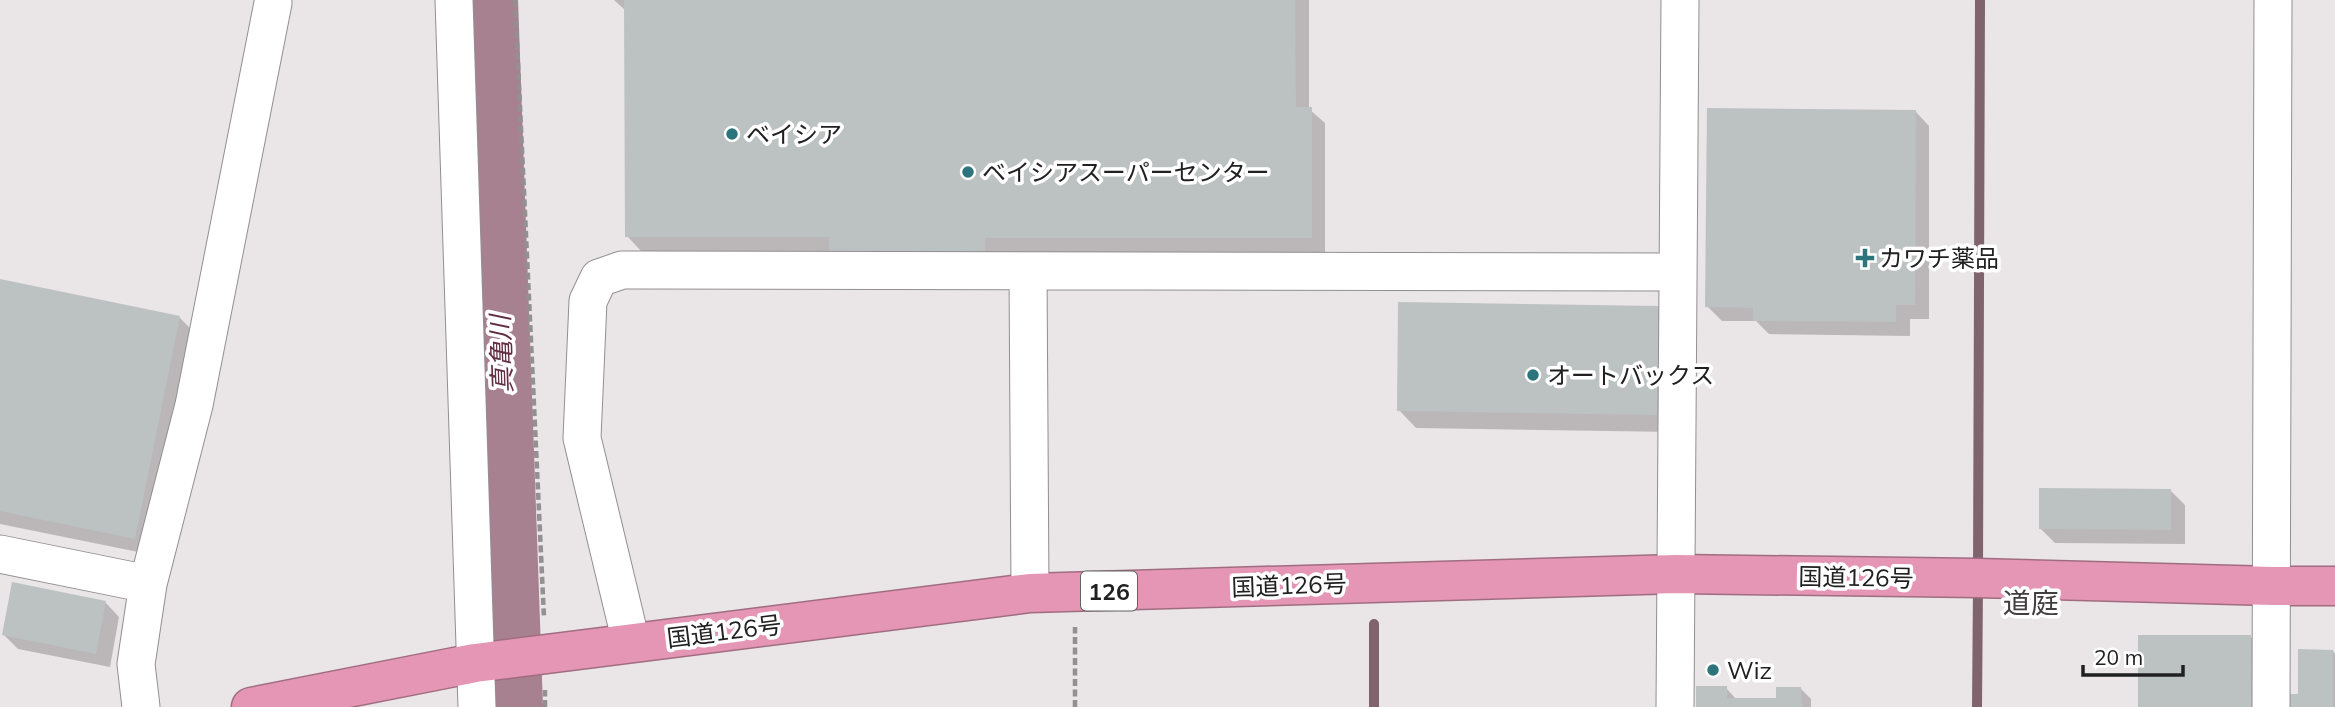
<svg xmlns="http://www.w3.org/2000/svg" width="2335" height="707" font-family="Mulish,'Noto Sans JP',sans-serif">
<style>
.shadow{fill:#0003}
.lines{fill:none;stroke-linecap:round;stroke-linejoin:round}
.stream{stroke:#7f646e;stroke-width:10}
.river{stroke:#a7818f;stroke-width:60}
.building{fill:#bcc1c2}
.minor-casing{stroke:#938f90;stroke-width:39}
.highway-casing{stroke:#a06d80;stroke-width:41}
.path{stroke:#949091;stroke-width:4.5;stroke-dasharray:7 3.5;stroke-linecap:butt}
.minor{stroke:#fff;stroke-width:37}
.highway{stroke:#e496b4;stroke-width:38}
.poi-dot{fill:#2c757c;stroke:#fff;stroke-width:2.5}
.labels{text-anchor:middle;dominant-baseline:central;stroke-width:7;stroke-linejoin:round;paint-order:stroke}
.shield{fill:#fff;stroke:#646363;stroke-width:2}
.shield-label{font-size:23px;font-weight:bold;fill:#212020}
.poi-label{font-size:24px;fill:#212020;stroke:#fff;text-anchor:start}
.street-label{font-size:24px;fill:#212020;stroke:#fff}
.water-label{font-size:26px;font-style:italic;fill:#622d43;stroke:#fff}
.quarter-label{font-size:28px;fill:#423e3f;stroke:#fff}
</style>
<rect width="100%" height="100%" fill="#eae5e6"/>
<path class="shadow" d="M614 0H1309V109L1325 123V252H998L999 271 831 251H641L627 236 625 10Z
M1915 111 1929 126V319H1910V336L1769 334 1756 321H1722L1707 306Z
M0 280 179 317 197 335 153 555 0 524Z
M1658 308 1676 326 1675 432 1416 428 1399 410Z
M2171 491 2185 505V544L2055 543 2040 528Z
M105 602 119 617 110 667 18 649 4 635Z
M2250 636 2264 651 2265 707H2141Z
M2333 651 2335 654V707H2292Z
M1726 688 1736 699 1778 700 1801 689 1811 699V707H1698Z"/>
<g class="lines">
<path class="stream" d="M1978 570 1980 0
M1374 707V624
M1977 707 1978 585"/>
<path class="river" d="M488 0 513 707"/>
</g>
<path class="building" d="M624 0H1295L1296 107H1312V238H985V257H829V237H625Z
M1707 108 1916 110 1915 305H1896V322L1753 321V308L1705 307Z
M0 279 180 316 135 539 0 511Z
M1398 302 1659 306 1657 415 1397 411Z
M2039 488 2171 489V530L2039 529Z
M12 582 106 601 96 654 2 635Z
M2138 635H2251V707H2138Z
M2298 649 2333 650V707H2290V694H2298Z
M1696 686H1727V698H1776V687H1801L1802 707H1696Z"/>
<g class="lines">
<g class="minor-casing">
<path id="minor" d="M454 0 477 707
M1028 271 1030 593
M0 554 148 584
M631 642 582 438 588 301 599 278 622 270H644L1678 272
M141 707 136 664 148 584 194 405 273 3
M1675 707 1680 0
M2271 707 2273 0"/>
</g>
<g class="highway-casing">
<path id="highway" d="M251 707 475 663 1030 593 1676 574 1978 578 2272 586H2335"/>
</g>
<path class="path" d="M515 0 544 618
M545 707V690
M1075 707V627"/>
<use href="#minor" class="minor"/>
<use href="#highway" class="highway"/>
</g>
<g class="poi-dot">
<circle cx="732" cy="134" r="7"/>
<circle cx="968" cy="172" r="7"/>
<path d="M1861.5 247.5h7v7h7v7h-7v7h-7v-7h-7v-7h7z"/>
<circle cx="1533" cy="375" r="7"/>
<circle cx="1713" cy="670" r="7"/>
</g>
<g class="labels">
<rect class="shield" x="1081" y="571.5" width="56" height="39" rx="5"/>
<g class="shield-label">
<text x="1109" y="591">126</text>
</g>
<g class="poi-label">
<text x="746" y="134">ベイシア</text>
<text x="982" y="172">ベイシアスーパーセンター</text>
<text x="1879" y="258">カワチ薬品</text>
<text x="1547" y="375">オートバックス</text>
<text x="1727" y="670">Wiz</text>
</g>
<g class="street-label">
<text transform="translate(1856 577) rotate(1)">国道126号</text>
<text transform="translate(1289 585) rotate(-2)">国道126号</text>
<text transform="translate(724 631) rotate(-7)">国道126号</text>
</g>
<g class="water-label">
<text transform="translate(501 354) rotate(-92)">真亀川</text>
</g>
<g class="quarter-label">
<text x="2031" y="602">道庭</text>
</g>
</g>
<path d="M2083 665v10h100v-10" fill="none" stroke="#212020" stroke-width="3.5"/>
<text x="2094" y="665" font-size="21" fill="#212020" stroke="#ffffff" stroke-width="5" paint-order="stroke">20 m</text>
</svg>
